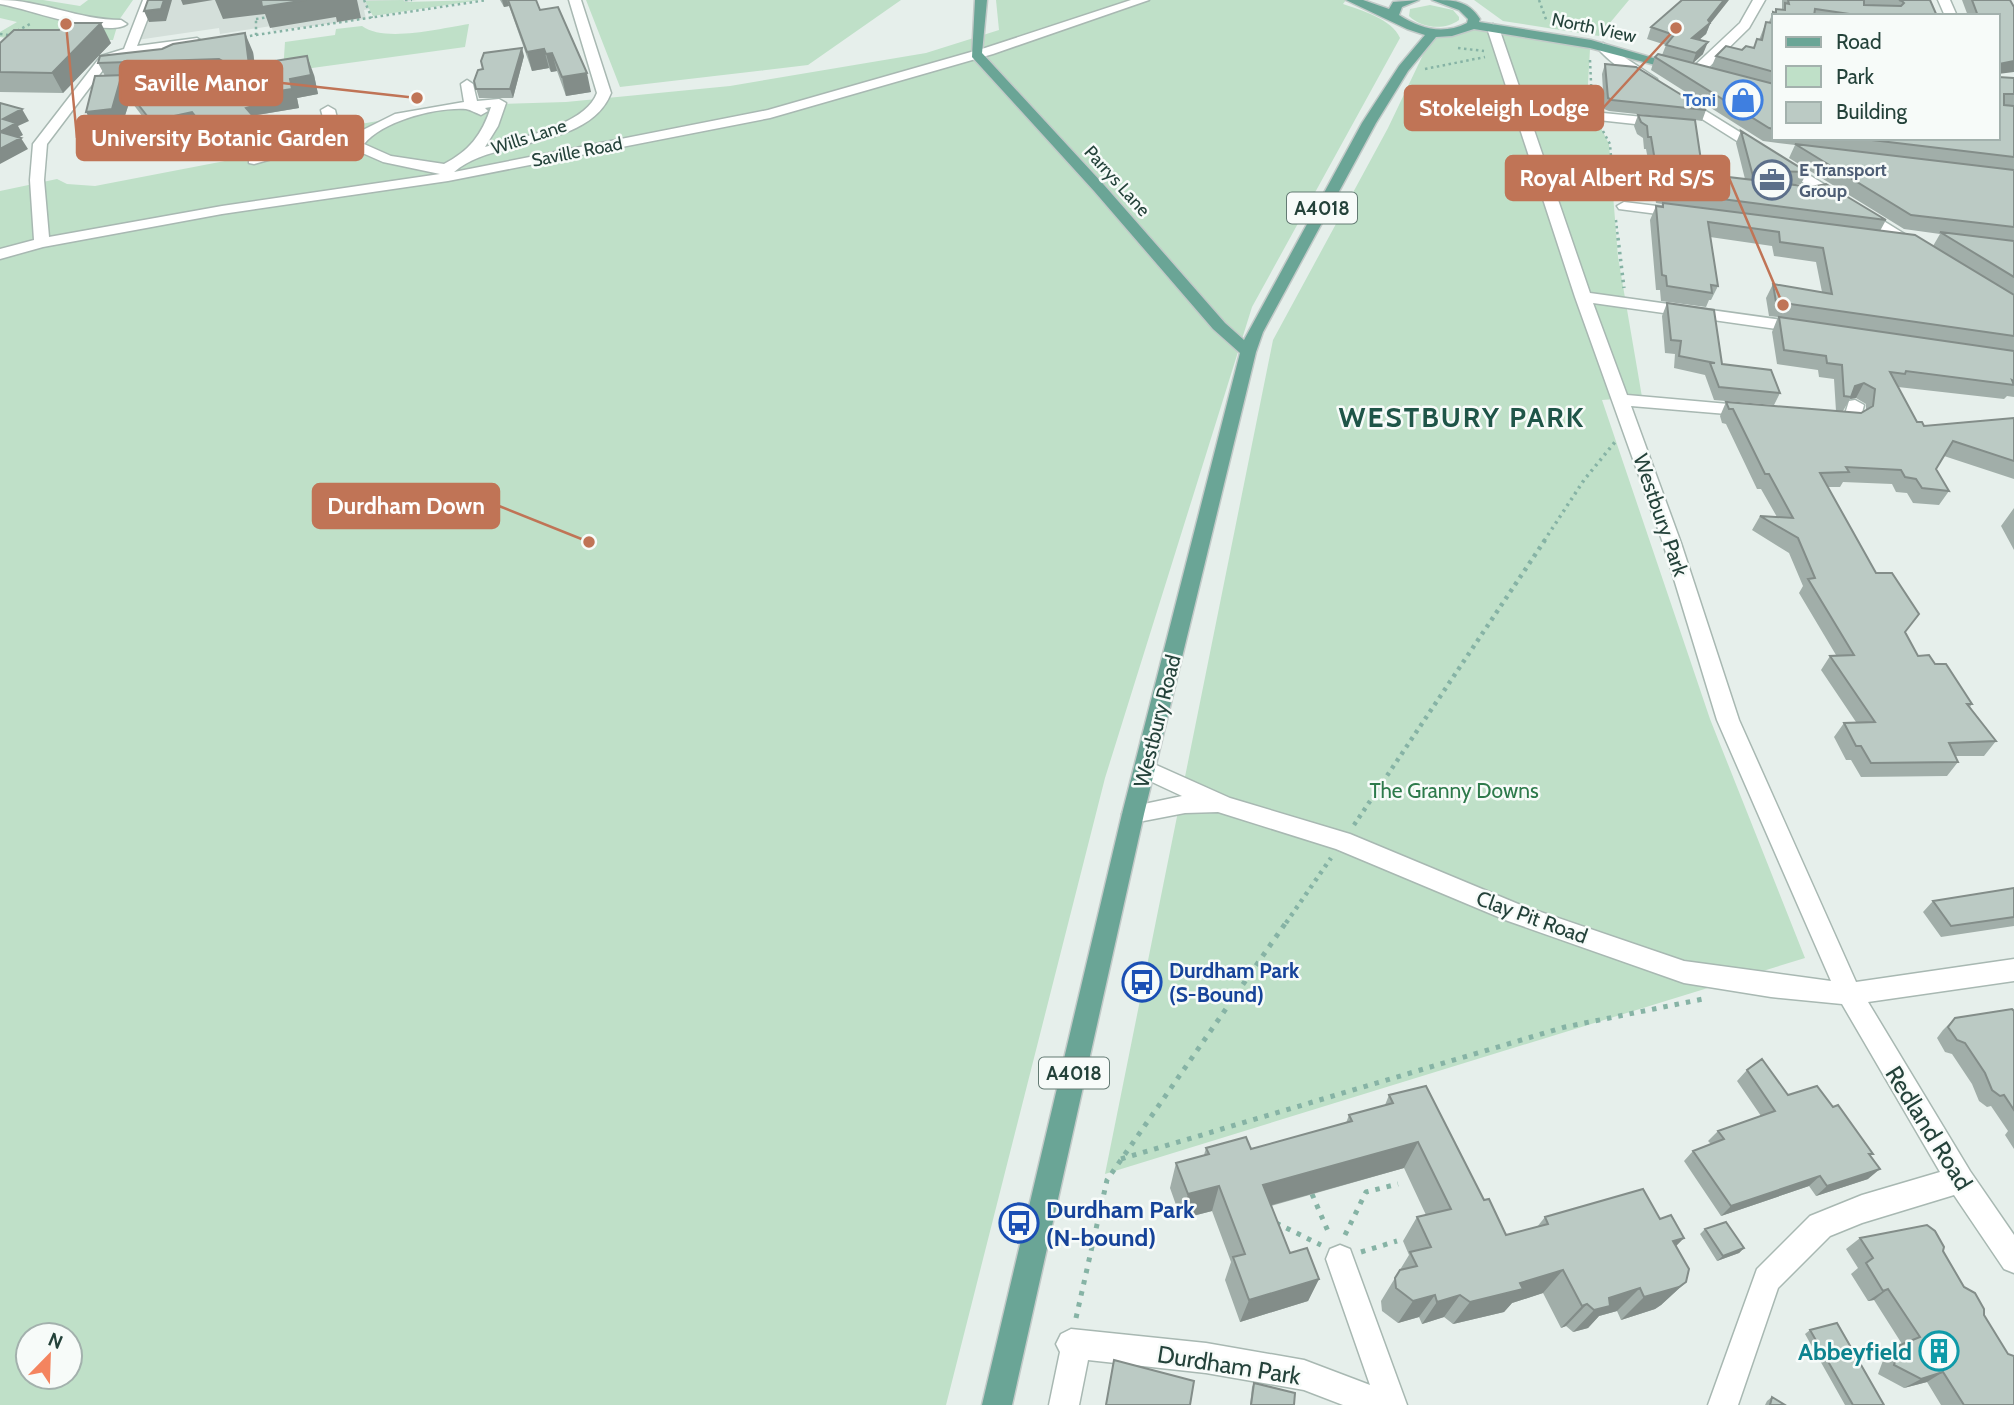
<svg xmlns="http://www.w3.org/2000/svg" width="2014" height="1405" font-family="Cabin,sans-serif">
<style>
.built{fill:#d4dfda}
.green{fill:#bfe0c8;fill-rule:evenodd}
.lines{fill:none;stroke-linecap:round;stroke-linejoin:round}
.minor-casing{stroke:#a8b8b2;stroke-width:3}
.major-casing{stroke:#c2cac8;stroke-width:3}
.path-far3{stroke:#86b3a5;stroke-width:2.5;stroke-dasharray:2.5 3.5;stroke-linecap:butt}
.path-far2{stroke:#86b3a5;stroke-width:3.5;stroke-dasharray:2.5 4.5;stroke-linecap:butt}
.path-far1{stroke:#86b3a5;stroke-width:4.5;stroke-dasharray:3.5 5;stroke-linecap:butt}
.path{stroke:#86b3a5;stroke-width:5;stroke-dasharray:4.5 7;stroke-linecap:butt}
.minor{fill:#fff;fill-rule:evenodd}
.major{fill:#6aa596;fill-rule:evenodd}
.wall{fill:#a1aea9}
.shaded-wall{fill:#838d89}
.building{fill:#bbcac4;stroke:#838d89;stroke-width:2}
.labels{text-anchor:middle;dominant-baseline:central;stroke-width:5;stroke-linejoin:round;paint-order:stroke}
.far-street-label{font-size:18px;fill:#24423a;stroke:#f7fbf9}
.far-shop-label{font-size:18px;font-weight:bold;fill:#366cbe;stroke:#f7fbf9;text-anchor:end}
.far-service-label{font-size:18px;font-weight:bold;fill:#4e5e75;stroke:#f7fbf9;text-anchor:start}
.shield{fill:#f7fbf9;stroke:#637a73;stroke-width:2}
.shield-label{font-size:19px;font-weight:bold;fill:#24423a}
.street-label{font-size:21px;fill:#24423a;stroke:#f7fbf9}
.park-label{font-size:21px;fill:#2d7a4b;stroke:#f7fbf9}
.transit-label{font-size:21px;font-weight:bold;fill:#164399;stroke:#f7fbf9;text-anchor:start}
.near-street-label{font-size:24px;fill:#24423a;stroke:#f7fbf9}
.near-transit-label{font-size:24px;font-weight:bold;fill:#164399;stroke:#f7fbf9;text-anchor:start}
.near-culture-label{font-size:24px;font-weight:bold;fill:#0d838f;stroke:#f7fbf9;text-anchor:end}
.district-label{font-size:28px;font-weight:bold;letter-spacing:2px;fill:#1f5548;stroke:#f7fbf9}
.leader{fill:none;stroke:#c07456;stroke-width:2.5}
.callout-dot{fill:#c07456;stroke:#f7fbf9;stroke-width:2.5}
.callout{fill:#c07456;stroke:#c07456;stroke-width:2.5}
.callout-label{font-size:23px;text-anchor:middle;font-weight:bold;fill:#fff}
</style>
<rect width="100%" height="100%" fill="#e6efeb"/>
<path class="built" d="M152 0H417L364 10 366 19 273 31 271 26 220 34 219 28 137 40Z"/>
<path class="green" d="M0 0H43L80 6 88 0H133L119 20 113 40H45L40 43 0 37V32L17 22 0 18Z
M403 0 405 2 480 0 373 16 365 1Z
M586 0H901L808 65 620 87Z
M996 0H1346L1343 4C1361 10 1392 19 1400 38L1252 307 1105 778 946 1405H0V191L57 179 67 184 95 186 277 151 319 131 455 108 500 104 566 102 730 86 926 53 999 30ZM28 1335H70V1377H28Z
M1474 0H1629L1599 36 1503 21Z
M1430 5 1453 10 1459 17V20C1444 31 1421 28 1409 16L1410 9Z
M469 24 465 47 283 72 285 42 335 35 336 29 362 26C385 43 441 28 469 24Z
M1486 27 1590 49 1588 84 1592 110 1609 144 1618 257 1642 397 1602 400 1710 719 1805 958 1105 1174 1273 340 1388 128 1431 38Z"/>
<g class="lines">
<g class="minor-casing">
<path id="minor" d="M0 0C41 0 79 20 121 20L127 24C108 39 26 8 0 4Z
M143 0H155L137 46 197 38 203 42 197 46 132 54 109 62 47 144 44 180 49 237 222 206 440 174 383 162 351 148 349 145 354 139 323 137 313 140 293 153 254 164 249 163V157L283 147 303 134 326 129 321 110 328 106 335 110 340 130 361 131 395 114 464 102 461 84 467 80 473 84 477 101 499 99 506 103 498 126 485 147C516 139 585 126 597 93L569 0H581L611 93C589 150 493 137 454 172L768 110 985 48 1131 0H1149L993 54 770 118 448 181 222 214 43 247 0 259V249L34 240 30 180 33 144 101 56 124 49ZM491 107C482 135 469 151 444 164L391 156 364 144C383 121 436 107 466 109 471 110 476 113 481 115L488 111 485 108Z
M1753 0H1765L1749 28 1701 75H1691V69L1740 23Z
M1938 0H1950L1957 16H1945Z
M1493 24 1499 28 1590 293 1804 323 1812 328 1804 333 1593 303 1627 395 1751 406 1760 411 1751 416 1631 406 1681 543 1739 720 1856 982 2014 959V981L1868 1002 1970 1171 2014 1235V1273L2004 1269 1954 1195 1862 1223 1830 1236 1778 1288 1738 1405H1708L1757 1269 1810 1216 1862 1195 1940 1172 1842 1004 1771 997 1684 983 1508 921 1336 849 1218 812 1185 813 1133 823 1125 820 1122 814 1125 808 1182 796 1137 775 1134 769 1137 763 1145 760 1230 798 1350 834 1523 906 1684 961 1831 981 1717 720 1663 543 1575 297 1487 28Z
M1603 43 1657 79V85C1642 87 1605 59 1597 47Z
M1680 95 1924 246 1927 249 1919 254 1914 252 1675 102 1673 99Z
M1603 113 1663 119 1670 123 1663 127 1598 120V114Z
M1624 202 1681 209 1688 213 1681 217 1619 209 1617 206Z
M1855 400 1864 405 1859 424 1832 423 1823 418 1832 413 1845 414 1849 401Z
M1340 1245 1350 1249 1407 1405H1343L1304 1390 1206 1373 1088 1360 1079 1405H1049L1060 1352 1056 1344 1061 1334 1071 1329 1206 1343 1304 1360 1370 1385 1326 1259 1330 1249Z"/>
</g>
<g class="major-casing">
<path id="major" d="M975 0H987L982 53 1104 185 1225 323 1244 340 1362 123 1399 66 1425 35 1407 29 1346 0H1363L1389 9 1393 2 1419 0 1402 7 1399 15C1421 29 1443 35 1467 23L1468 19 1459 10 1432 0C1453 0 1468 0 1480 19L1479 22 1591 40 1688 68 1682 72 1590 48 1474 29 1452 36 1436 37 1408 71 1376 123 1263 332 1256 352 1144 814 1012 1405H982L1122 814 1240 353 1213 329 1094 191 972 57Z"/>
</g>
<path class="path-far3" d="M364 0 372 18
M405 0H412
M1539 0 1547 22
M256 19 269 17
M0 34 9 35 30 24
M256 35 487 0
M244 37 256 35V18
M1458 48 1484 51
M1590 60 1592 104
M1425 69 1485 57
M1603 131 1610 144 1614 194
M1616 220 1618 239"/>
<path class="path-far2" d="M1618 238 1624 288
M1544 541 1584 480 1615 442"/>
<path class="path-far1" d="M1354 825 1545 540
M1286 923 1331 858"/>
<path class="path" d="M1121 1159 1565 1027 1703 999
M1312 1194 1330 1236
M1276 1223 1321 1245
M1345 1235 1366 1192 1398 1184
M1361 1252 1397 1241
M1076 1318 1107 1180 1287 921"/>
<use href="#minor" class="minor"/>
<use href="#major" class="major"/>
</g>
<path class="wall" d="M500 0H536L540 10 591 92 566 96 557 71 551 72 549 68 532 71 509 6 504 7Z
M1782 0H1930L1937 16H1774V138H1998V77L2014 78V397L2007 396 2004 399 1898 387 1917 422 1924 426 2014 418V479L1944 456 1936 469 1949 491 1939 505 1913 503 1907 493 1896 492 1892 484 1843 482 1840 487H1828L1918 656 1935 664 1972 704 1970 707 1996 741 1984 756H1956L1958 762 1947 776 1861 777 1851 760H1846L1834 737 1844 723 1856 722 1821 670 1830 656 1836 655 1799 593 1803 586 1789 553 1752 530 1760 516 1777 517 1761 489H1757L1726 424 1722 423 1720 416 1726 402 1861 413 1866 410V404L1856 398 1850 399 1843 411H1836L1834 379 1819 377 1818 370 1777 364 1772 332 1778 317 1769 316 1766 298 1773 284 1822 292 1816 262 1774 256 1772 246 1710 237 1718 286 1711 300H1709L1706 307 1661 301 1660 290H1656L1650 220 1656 206 1661 207 1662 204 1656 203 1646 149H1644L1643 138 1637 134 1634 126 1638 115 1674 118 1609 111 1604 109 1602 74 1605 64 1706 110 1702 121 1695 120 1703 174 1745 179 1736 143 1741 131 1807 172 1801 184H1785L1886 220 1880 231 1933 246 1940 234 1904 229 1789 158 1795 145 1763 141 1651 70 1655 57 1662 55 1666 45 1647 39 1651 27 1710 24 1706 34 1699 40 1703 54 1693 63 1711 68 1716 56 1754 48 1757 39 1759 40 1766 22H1769L1773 12 1775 13 1776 9 1782 10Z
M1962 0H2010L1998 74V16H1968Z
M59 30 111 43 63 93 0 92V43Z
M253 52 255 65 314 75 318 94 297 98 299 108 257 115 267 142 220 155 201 131 161 141 130 100 121 128 96 131 105 76 98 63Z
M524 56 513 98H479L474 81 483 69Z
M1667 303 1722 364 1780 393 1774 405 1714 400 1705 375 1674 368 1675 354 1665 353 1662 316Z
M2014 508V550L2001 526Z
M2014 888V926L1941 937 1923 912 1933 901Z
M2014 1011V1149L2005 1135 2008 1131 1991 1106 1987 1107 1979 1101 1972 1084 1952 1054 1945 1052 1937 1038 1943 1030 1955 1018Z
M1747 1070 1788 1095 1870 1156 1868 1179 1816 1196 1809 1186 1721 1216 1684 1161 1693 1151 1711 1144 1708 1141 1718 1131 1761 1116 1737 1081Z
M1389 1095 1484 1200 1506 1235 1537 1227 1545 1217 1660 1219 1684 1238 1676 1246 1686 1282 1661 1305 1655 1309 1621 1320 1617 1311 1599 1316 1588 1328 1573 1332 1566 1326 1561 1328 1543 1293 1512 1303 1504 1312 1453 1324 1444 1317 1422 1324 1419 1317 1398 1323 1382 1311 1381 1301 1409 1255 1403 1241 1417 1217 1426 1215 1404 1168 1271 1206 1290 1253 1319 1279 1308 1301 1240 1322 1225 1280 1231 1262 1212 1211 1181 1219 1170 1188 1176 1163 1204 1155 1206 1148 1251 1149 1346 1123 1349 1115 1385 1105Z
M1705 1229 1744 1248 1739 1253 1717 1261 1700 1234Z
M1860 1238 1943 1251 1964 1287 1984 1315 2014 1405H1941L1927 1382 1904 1388 1878 1374 1885 1355 1902 1344 1874 1300 1868 1301 1851 1274 1858 1268 1846 1249Z
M1810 1330 1884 1405H1845L1805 1334Z
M1254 1383 1294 1405H1250L1252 1387Z
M1772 1397 1785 1405H1765L1767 1401Z"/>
<path class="shaded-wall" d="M164 0H172L166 21 149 22 144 11Z
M181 0H213L183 5Z
M215 0H357L361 18 337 22 336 17 270 28 265 14 223 19Z
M502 0H507L509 6 504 7Z
M1724 0H1729L1710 24 1706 34 1688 49 1692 38Z
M101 23 111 43 63 93 52 73Z
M245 33 253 52 257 84 249 65Z
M1708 42 1703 54 1692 64 1696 53Z
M522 48 524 56 513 98 510 89Z
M544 49 549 68 532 71 527 52Z
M552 53 557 71 551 72 546 54Z
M307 56 314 75 318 94 297 98 299 108 257 115 267 142 220 155 211 136 246 108 245 96 290 79Z
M2014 61V72L1998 74 1999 64Z
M587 73 591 92 566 96 562 77Z
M120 81 130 100 121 128 96 131 86 112Z
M22 109 29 121 18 126 23 135 7 144 0 132 3 119Z
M192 112 201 131 161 141 151 121Z
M21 138 28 149 0 164V149Z
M1864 383 1856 398 1850 399 1855 386Z
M1418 1142 1404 1168 1254 1210 1263 1185Z
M1880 1169 1868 1179 1816 1196 1827 1186Z
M1820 1176 1809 1186 1721 1216 1731 1206Z
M1219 1186 1212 1211 1181 1219 1188 1194Z
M1684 1238 1660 1262 1673 1241Z
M1744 1248 1739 1253 1717 1261 1723 1256Z
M1563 1270 1543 1293 1512 1303 1504 1312 1453 1324 1470 1302 1520 1283Z
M1319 1279 1308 1301 1240 1322 1249 1300Z
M1686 1282 1661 1305 1655 1309 1621 1320 1644 1297Z
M1640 1288 1617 1311 1599 1316 1588 1328 1573 1332 1594 1310 1609 1298Z
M1888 1289 1874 1300 1868 1301 1883 1291Z
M1435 1295 1419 1317 1398 1323 1413 1301Z
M1460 1295 1444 1317 1422 1324 1437 1302Z
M1587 1304 1566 1326 1561 1328 1582 1306Z
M1943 1372 1927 1382 1904 1388 1921 1379Z"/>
<path class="building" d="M148 0H164L161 9 144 11Z
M261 0H306L262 7Z
M508 0H536L540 10 558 7 587 73 562 77 552 53 546 54 544 49 527 52Z
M1682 0H1724L1708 20 1710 23 1692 38 1708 42 1696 53 1666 45 1674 35 1651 27Z
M1788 0H1864V5L1901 6 1904 3 1902 1 1899 0H1930L1937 16H1857V15L1815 9 1814 16H1774V72L1716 56 1726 46 1742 50 1746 46 1754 48 1757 39 1762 40 1766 22 1773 23V12L1776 13V9L1785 10V3L1789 4Z
M1972 0H2010L2014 7V61L1999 64 1998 16H1978Z
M67 23H101L52 73 0 72V43L14 30H59Z
M245 33 249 65 307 56 311 75 290 79 292 89 245 96 253 106 246 108 259 123 211 136 192 112 151 121 120 81 112 109 86 112 95 76 219 72 226 67V63L219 59 98 63 100 56 162 49 173 44Z
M522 48 510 89H476L474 81 478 70 483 69 481 61 484 53Z
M1658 54 1774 84V129L1769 128 1655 57Z
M1605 64 1636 67 1706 110 1612 100 1608 98Z
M1998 77 2014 78V94H2004V105L2014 106V157L1855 138H1998Z
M0 103 22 109 3 119 16 123 0 132Z
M1638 115 1695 120 1703 174 1754 180 1741 131 1807 172 1773 171 1771 182 1811 187 1826 184 1886 220 1660 191 1651 137H1648L1647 126 1641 122Z
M0 132 21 138 0 149Z
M1795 144 2014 170V227L1911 215Z
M1663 203 1915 235 2014 295V336L1776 302 1773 284 1832 294 1823 248 1780 242 1779 232 1758 229 1708 222 1718 286 1711 285 1712 293 1667 286 1666 276 1662 275 1656 206 1663 207Z
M1940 232 2014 241V277Z
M1667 303 1714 310 1722 364 1771 370 1780 393 1719 387 1710 363H1715L1679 356 1681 341 1671 340Z
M1779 317 2014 351V381L2012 380 2014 385 1906 371 1905 374 1890 372 1917 422H1922L1924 426 2014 418V461L1953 441 1936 469 1949 491 1922 488 1916 479 1905 477 1901 470 1846 467 1849 472 1820 473 1876 573H1892L1919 614 1905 632 1918 656 1929 655 1935 664H1946L1972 704H1967L1996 741 1949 743 1958 762 1871 763 1861 746H1856L1844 723 1875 722 1830 656 1854 655 1808 579 1815 578 1798 538 1760 516 1793 518 1769 474H1765L1733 409H1729L1726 402 1861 413 1873 406 1875 389 1864 383 1855 386 1851 397 1844 396 1842 365 1827 363 1826 356 1784 350Z
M2014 888V917L1951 926 1933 901Z
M2012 1009 2014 1011V1110L2004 1095 2000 1096 1992 1090 1985 1073 1965 1043 1957 1040 1948 1027 1955 1018Z
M1762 1059 1788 1095 1817 1086 1833 1107 1838 1105 1873 1154H1869L1880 1169 1827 1186 1820 1176 1731 1206 1693 1151 1724 1139 1718 1131 1775 1111 1747 1070Z
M1426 1086 1484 1200 1489 1199 1506 1235 1548 1224 1545 1217 1643 1189 1660 1219 1671 1215 1684 1238 1673 1241 1689 1269 1686 1282 1679 1287 1644 1297 1640 1288 1609 1298 1610 1306 1594 1310 1587 1304 1582 1306 1563 1270 1520 1283 1523 1289 1470 1302 1460 1295 1437 1302 1435 1295 1413 1301 1396 1288 1395 1278 1400 1270 1417 1266 1410 1252 1431 1247 1417 1217 1451 1209 1418 1142 1263 1185 1290 1253 1307 1248 1319 1279 1249 1300 1233 1257 1245 1254 1219 1186 1188 1194 1176 1163 1209 1154 1206 1148 1246 1137 1251 1149 1352 1121 1349 1115 1393 1103 1389 1095Z
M1726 1222 1744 1248 1723 1256 1705 1229Z
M1927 1225 1935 1231 1944 1247 1943 1251 1964 1287 1975 1293 1984 1309V1315L2008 1354 2014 1356V1405H1964L1943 1372 1921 1379 1894 1365 1900 1345 1920 1337 1888 1289 1883 1291 1866 1263 1873 1258 1860 1238Z
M1837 1323 1884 1405H1853L1810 1330Z
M1114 1360 1194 1381 1190 1405H1106Z
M1254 1383 1295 1393 1294 1405H1251Z
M1772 1397 1785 1405H1770Z"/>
<defs>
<g id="shop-ring" transform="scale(2.0125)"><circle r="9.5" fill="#f7fbf9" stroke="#3f7fe0" stroke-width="1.5"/><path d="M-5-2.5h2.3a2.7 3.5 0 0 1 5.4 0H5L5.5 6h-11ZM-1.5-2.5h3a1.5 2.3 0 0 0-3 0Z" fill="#3f7fe0"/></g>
<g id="office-ring" transform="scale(2.0125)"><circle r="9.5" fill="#f7fbf9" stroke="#5c6f8a" stroke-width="1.5"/><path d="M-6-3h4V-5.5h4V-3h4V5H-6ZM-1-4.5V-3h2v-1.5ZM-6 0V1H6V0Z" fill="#5c6f8a"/></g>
<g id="bus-ring" transform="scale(2.0125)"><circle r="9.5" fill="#f7fbf9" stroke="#1a4fb4" stroke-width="1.5"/><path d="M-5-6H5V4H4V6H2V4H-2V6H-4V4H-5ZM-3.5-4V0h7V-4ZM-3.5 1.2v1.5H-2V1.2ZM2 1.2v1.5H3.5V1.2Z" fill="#1a4fb4"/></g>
<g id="building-ring" transform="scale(2.0125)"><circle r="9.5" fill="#f7fbf9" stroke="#0f9aa8" stroke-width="1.5"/><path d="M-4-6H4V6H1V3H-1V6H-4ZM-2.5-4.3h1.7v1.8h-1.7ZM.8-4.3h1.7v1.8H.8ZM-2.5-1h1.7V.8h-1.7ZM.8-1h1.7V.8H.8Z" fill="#0f9aa8"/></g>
</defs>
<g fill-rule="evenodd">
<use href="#shop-ring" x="1743" y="100"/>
<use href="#office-ring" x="1772" y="180"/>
<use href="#bus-ring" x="1142" y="982"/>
<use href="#bus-ring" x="1019" y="1223"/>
<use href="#building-ring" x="1939" y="1351"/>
</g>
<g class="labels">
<g class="far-street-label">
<text transform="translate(1594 28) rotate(12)">North View</text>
<text transform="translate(529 137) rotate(-18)">Wills Lane</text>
<text transform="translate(577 152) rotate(-11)">Saville Road</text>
<text transform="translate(1117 181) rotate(48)">Parrys Lane</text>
</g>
<g class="far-shop-label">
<text x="1716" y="100">Toni</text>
</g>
<g class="far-service-label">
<text x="1799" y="170">E Transport<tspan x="1799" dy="21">Group</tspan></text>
</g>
<g class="shield">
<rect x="1287" y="192.5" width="70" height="31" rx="5"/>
<rect x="1039" y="1057.5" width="70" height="31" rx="5"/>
</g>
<g class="shield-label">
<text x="1322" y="208">A4018</text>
<text x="1074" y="1073">A4018</text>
</g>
<g class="street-label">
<text transform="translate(1661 515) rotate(71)">Westbury Park</text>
<text transform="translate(1157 721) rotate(-76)">Westbury Road</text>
<text transform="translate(1532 917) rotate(20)">Clay Pit Road</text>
</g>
<g class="park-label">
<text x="1454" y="790">The Granny Downs</text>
</g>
<g class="transit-label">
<text x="1169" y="970">Durdham Park<tspan x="1169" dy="24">(S-Bound)</tspan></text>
</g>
<g class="near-street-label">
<text transform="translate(1929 1128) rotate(58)">Redland Road</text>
<text transform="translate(1229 1365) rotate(9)">Durdham Park</text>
</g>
<g class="near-transit-label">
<text x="1046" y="1209">Durdham Park<tspan x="1046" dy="28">(N-bound)</tspan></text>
</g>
<g class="near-culture-label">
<text x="1912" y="1351">Abbeyfield</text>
</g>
<g class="district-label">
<text x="1462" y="417">WESTBURY PARK</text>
</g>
</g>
<path class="leader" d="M417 98L282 83M1676 28L1603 108M66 24L77 138M1783 305L1729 178M589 542L499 506"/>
<g class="callout-dot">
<circle cx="417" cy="98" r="7"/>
<circle cx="1676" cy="28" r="7"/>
<circle cx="66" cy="24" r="7"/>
<circle cx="1783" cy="305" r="7"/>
<circle cx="589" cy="542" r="7"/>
</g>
<g class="callout">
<rect x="120" y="61" width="162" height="44" rx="7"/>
<rect x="1405" y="86" width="198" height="44" rx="7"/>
<rect x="77" y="116" width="286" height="44" rx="7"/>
<rect x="1506" y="156" width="223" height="44" rx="7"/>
<rect x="313" y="484" width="186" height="44" rx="7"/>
</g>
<g class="callout-label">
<text x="201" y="91">Saville Manor</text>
<text x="1504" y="116">Stokeleigh Lodge</text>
<text x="220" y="146">University Botanic Garden</text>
<text x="1617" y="186">Royal Albert Rd S/S</text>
<text x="406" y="514">Durdham Down</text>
</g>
<rect x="1772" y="14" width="228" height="126" fill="#f7fbf9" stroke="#a3b1ad" stroke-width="2"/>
<rect x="1786" y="37" width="35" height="10" fill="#6aa596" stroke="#a3b1ad" stroke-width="2"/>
<text x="1836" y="49" font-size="21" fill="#24423a">Road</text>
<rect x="1786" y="66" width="35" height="21" fill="#bfe0c8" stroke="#a3b1ad" stroke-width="2"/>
<text x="1836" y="84" font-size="21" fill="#24423a">Park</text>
<rect x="1786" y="102" width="35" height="21" fill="#bbcac4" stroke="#a3b1ad" stroke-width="2"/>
<text x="1836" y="119" font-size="21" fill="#24423a">Building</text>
<g transform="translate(49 1356) rotate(23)"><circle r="33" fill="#f7fbf9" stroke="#a3b1ad" stroke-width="2"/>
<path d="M0-5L12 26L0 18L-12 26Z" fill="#f4845f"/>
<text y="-10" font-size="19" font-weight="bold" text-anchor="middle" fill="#24423a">N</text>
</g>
</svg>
